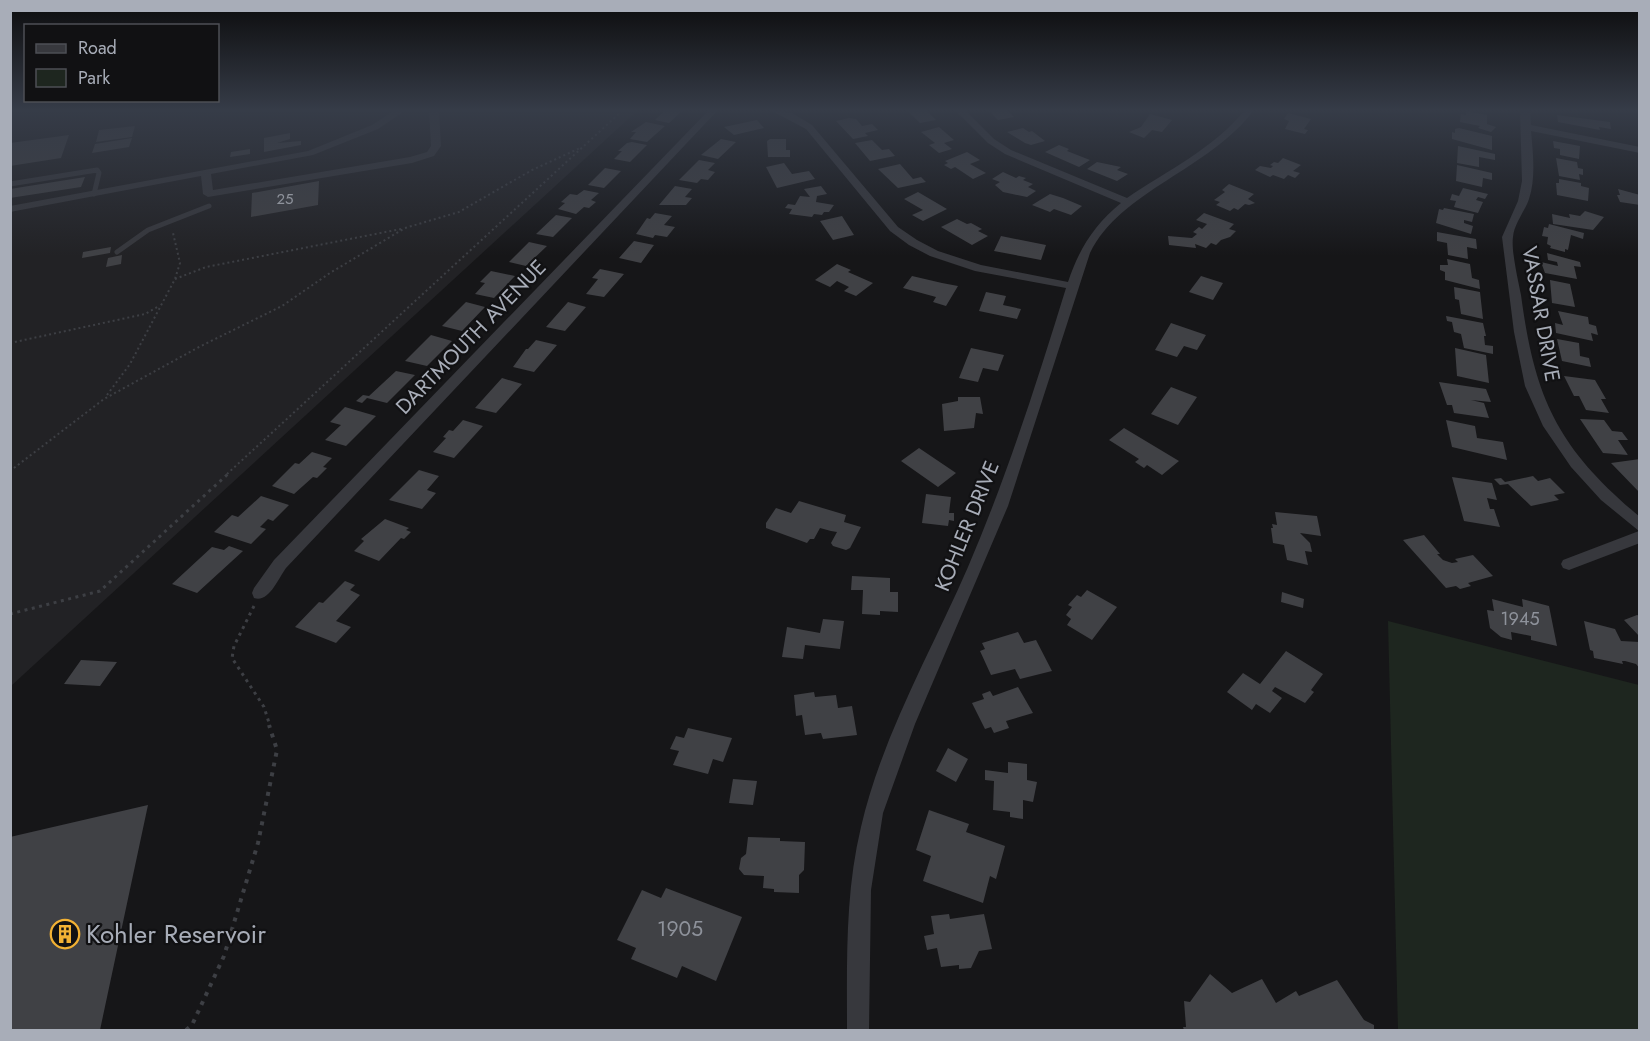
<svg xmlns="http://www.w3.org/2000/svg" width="1650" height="1041" font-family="Jost,sans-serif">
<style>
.built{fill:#222225}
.green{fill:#1e261f}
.building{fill:#404145}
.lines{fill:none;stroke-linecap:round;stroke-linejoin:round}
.path-far2{stroke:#3d3f44;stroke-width:2;stroke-dasharray:2 3;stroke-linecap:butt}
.path-far1{stroke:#3d3f44;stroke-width:3;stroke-dasharray:3 4.5;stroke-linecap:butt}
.path{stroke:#3d3f44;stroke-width:4;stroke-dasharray:4 6;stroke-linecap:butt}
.service{stroke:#37383d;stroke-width:5}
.minor{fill:#37383d;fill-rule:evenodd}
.labels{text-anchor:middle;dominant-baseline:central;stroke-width:4.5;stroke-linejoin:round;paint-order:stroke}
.far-number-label{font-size:15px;fill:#8e929b}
.number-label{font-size:18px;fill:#8e929b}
.street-label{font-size:21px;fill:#a8adb8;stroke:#111113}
.near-number-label{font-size:21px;fill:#8e929b}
.near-poi-label{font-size:26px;fill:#a8adb8;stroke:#111113;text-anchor:start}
</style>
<rect width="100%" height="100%" fill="#161618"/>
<path class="built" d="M11 110H638L11 686Z"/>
<path class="green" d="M1388 621 1639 685V1030H1398Z"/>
<path class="building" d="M665 110H683L669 123 655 120Z
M907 110H926L936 120 920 123Z
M988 110H1007L1014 117 998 120Z
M1466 111 1487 115V124L1496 127 1491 132 1478 128 1480 126 1460 122 1461 114 1466 115Z
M1288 113 1311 119 1304 129 1308 130 1305 134 1285 129 1289 121 1284 119Z
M1150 114 1172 120 1162 132 1152 130 1144 138 1129 132 1141 127Z
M1557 115 1610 122 1611 129 1599 127 1600 130 1558 122Z
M849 118 856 119 862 126 872 124 878 130 865 133 868 136 853 139 836 121Z
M757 120 764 128 734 135 724 127Z
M646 122 665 126 647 142 630 139 636 132H631Z
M135 126 132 137 96 142 99 130Z
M939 127 954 140 944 143 952 149 939 153 929 145 935 143 921 132Z
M1023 128 1029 132 1032 131 1045 141 1031 145 1025 143 1007 132Z
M1459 128 1492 136V150L1452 139V132L1455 133V129Z
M290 133V139L277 143 301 141V145L264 152V138Z
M69 135 61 158 10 166V143Z
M132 138 129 147 92 153 95 144Z
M721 139 736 142 718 159 701 155Z
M770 139H786V150H790V157H768L767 141Z
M872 140 882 150 889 149 895 156 870 161 855 143Z
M1553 141 1580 146 1579 159 1560 155V149L1554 148Z
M632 142 647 145 630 162 614 159 622 151H618L627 143Z
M1059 145 1069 149 1067 151 1090 160 1079 167 1045 152Z
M1458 146 1495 154V160L1479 157V167L1457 163Z
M250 149V154L230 157 231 152Z
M967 152 980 160 970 164 986 173 973 179 955 167 951 169 944 165 948 163 945 161Z
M1283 158 1301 165 1293 171 1300 173 1295 178 1288 175 1284 179 1273 175 1270 177 1255 170 1260 166 1271 168 1273 166 1270 165 1274 162 1278 163Z
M1556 158 1577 162 1578 168 1583 169V175L1579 174 1580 180 1559 176Z
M699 160 715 163 708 170 715 172 708 180 701 179 697 183 679 180Z
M1097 162 1121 167 1117 170 1128 174 1117 181 1087 169Z
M784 163 792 174 809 171 815 179 777 188 766 167Z
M900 164 913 179 921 177 926 182 898 188 878 169Z
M1457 165 1492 173V180L1483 178 1482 187 1456 181Z
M605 168 621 171 604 188 588 185Z
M1003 172 1016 178 1019 176 1026 178 1023 180 1033 184 1028 187 1036 191 1027 197 1003 192 995 185 1000 182 992 179Z
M85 177 81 187 10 198V189Z
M1559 179 1581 183V186L1589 188 1588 201 1557 195 1556 183H1559Z
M319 181 318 205 251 217 252 193Z
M1229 184 1254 194 1248 199 1255 203 1249 205 1245 204 1238 210 1234 208 1230 211 1216 205 1220 202 1214 200 1225 192 1222 190Z
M675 186 692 189 685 197 692 198 686 205H659Z
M821 186 827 194 817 196 816 202 834 205 829 212H824L822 215 814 214 812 217 789 214 792 209 785 208 788 204 795 205 800 196 810 197 804 189Z
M1463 188 1488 194 1485 199 1478 197 1476 200 1483 202 1478 213 1454 207 1456 201 1450 200 1452 194 1459 196Z
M1618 189 1640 195V205L1620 202 1617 195H1620Z
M584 190 599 193 591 200 596 202 589 208 584 207 576 214 558 209 565 203 561 202 570 194 577 195Z
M918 192 947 209 923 221 912 215 923 210 904 199Z
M1050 194 1063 198 1082 206 1071 215 1054 209 1050 212 1032 205Z
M1444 208 1474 214 1472 222 1464 220V223L1473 226 1471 234 1436 223 1439 209 1443 210Z
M1585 211 1604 217 1593 230 1553 224 1552 214 1570 218 1569 214 1580 216Z
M655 213 672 216 664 225 675 227 667 237 655 235 653 238 636 234 647 218 650 219Z
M1204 213 1234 224 1229 229 1236 231 1230 237 1221 240 1216 245 1211 243 1206 248 1195 244 1196 248 1169 245 1168 236 1192 238 1197 234 1193 232 1199 227 1202 229 1207 224 1196 220Z
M556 215 572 218 553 237 536 234Z
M842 216 854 235 833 240 820 221Z
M957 219 967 224 971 223 982 229 978 231 988 236 972 245 941 227Z
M1549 224 1584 233 1583 239 1571 235 1568 250 1565 249V252L1550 248 1551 246 1547 244 1548 237 1542 236 1544 227 1548 228Z
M1437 232 1476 239 1477 249 1467 247 1468 259 1448 255 1447 243 1437 241Z
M1001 236 1046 245 1041 260 994 251Z
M634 241 654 245 641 263 619 258Z
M529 242 547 246 526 266 509 262Z
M111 247 110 253 82 258 83 252Z
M1547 253 1580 262 1581 267 1574 266 1577 279 1545 273 1541 262 1558 266 1557 262 1548 260Z
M122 255 121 264 106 267 108 258Z
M1447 259 1470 264 1472 278 1479 280 1480 289 1445 280V272L1440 270V265H1448Z
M837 264 851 270 848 272 873 283 856 296 844 291 849 287 837 281 830 287 815 280Z
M600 269 624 274 604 297 586 294 598 279 592 278Z
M491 271 515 276 494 298 475 294 485 283 480 282Z
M912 276 942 283 958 286 946 306 933 302 936 297 903 288Z
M1201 276 1223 283 1213 300 1189 292Z
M1550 280 1570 284 1575 307 1552 303Z
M1454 287 1480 292 1483 319 1461 314 1459 300 1455 299Z
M986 292 1006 296 1003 305 1021 309 1017 319 979 311Z
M466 302 485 307 462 331 442 326Z
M568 302 586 307 565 331 546 327Z
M1558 311 1588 317 1589 324 1596 326 1598 335 1591 333 1593 341 1556 333 1555 323 1563 325Z
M1446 316 1483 323 1486 336H1484L1485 345 1493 346V354L1464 348 1461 334 1454 332 1452 322 1447 321Z
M1171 323 1206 335 1197 350 1184 346 1177 357 1155 350Z
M431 335 452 341 427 366 405 361Z
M1557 339 1579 343 1580 356 1589 358 1591 367 1562 361Z
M536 340 557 345 534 372 513 367 526 349H528Z
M971 348 1004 355 998 371 983 368 978 382 959 378Z
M1455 348 1486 355 1489 383 1457 376Z
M396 371 415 375 387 403 367 398 362 403 356 401 363 395 369 396Z
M1564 376 1595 380 1606 399H1601L1609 413 1586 410 1579 396H1574Z
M502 378 522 384 496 413 475 408Z
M1439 382 1486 389 1491 402 1471 400 1484 403 1489 418 1454 413 1452 405H1447Z
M1171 387 1197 397 1178 425 1151 414Z
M958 397H980L983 414 976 413 974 428 944 431 942 404 958 401Z
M345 407 376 416 346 446 325 440 341 425 330 422Z
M1580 419 1604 420 1612 431 1622 432 1628 440H1618L1628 455 1603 453Z
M463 420 483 426 454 458 433 452 446 438 443 437 449 430 453 431Z
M1446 420 1475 426 1477 438 1503 442 1507 460 1452 447Z
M1124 428 1179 461 1162 475 1147 465 1144 468 1135 462 1139 459 1109 440Z
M919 448 956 473 938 487 901 461Z
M312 452 332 458 323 467 327 468 317 478 313 477 294 494 272 486 295 463 299 464Z
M1640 459V493L1611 463Z
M419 470 439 476 427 490 436 493 422 509 389 500Z
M1533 476 1538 481 1550 478 1565 493 1554 495 1559 500 1531 506 1508 484 1500 485 1494 479 1501 478 1505 482Z
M1452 477 1492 483 1497 500 1487 498 1490 509H1494L1500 527 1464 521Z
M926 494 951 497 949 513H954V521L949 520 948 526 922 523Z
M261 496 289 505 273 521 268 519 260 527 266 529 251 544 214 532 232 515 238 517Z
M799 501 846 515 844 522 861 527 850 548 846 550 833 546 831 543 837 532 831 531 820 528 814 539H810L807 543 766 528V523L776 508 791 513Z
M1275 512 1317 516 1321 536 1300 533 1310 543 1312 552 1305 551 1308 565 1287 560 1284 545 1273 543 1271 528H1273L1272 524 1277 525Z
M385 519 409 528 406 530 411 532 404 539 401 538 379 561 354 551 364 541 361 539Z
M1424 535 1440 554H1437L1443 560 1452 563 1458 562 1455 559 1473 555 1493 576 1468 583 1471 586 1460 589 1456 586 1446 588 1403 540Z
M229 546 243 551 197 593 172 584 212 547 224 550Z
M852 576 890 578V592H898V612L880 611V615L862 614 863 590H851Z
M345 581 355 585 350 590 360 595 336 621 351 627 336 643 295 627 319 602 323 603Z
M1087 590 1117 607 1092 640 1067 625 1071 619 1066 615 1072 607 1068 605 1077 595 1081 597Z
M1282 592 1304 599 1303 608 1281 602Z
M1492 599 1523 607 1522 599 1549 606 1557 646 1531 640V636L1511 632 1512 640 1501 637 1490 628 1487 610 1494 611Z
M1637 615 1640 616V637L1624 620Z
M823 619 844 621 840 649 805 645 803 659 782 657 787 627 820 633Z
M1584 621 1615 629 1621 641 1640 642V669L1636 664 1625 661H1622L1623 664 1594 658 1593 651 1590 650Z
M1018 632 1024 643 1036 640 1052 671 1020 679 1015 669 991 675 980 651 985 649 982 643Z
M1286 651 1323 674 1311 690 1314 692 1305 703 1275 687 1272 691 1282 698 1270 713 1256 704 1252 710 1227 692 1243 673 1260 684Z
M81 660 117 662 100 686 64 684Z
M1018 687 1033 713 1006 721 1009 728 994 733 991 727 985 729 972 703 984 699 982 694 990 691 993 696Z
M814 692 815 697 836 695 838 708 852 706 857 735 823 739 821 733 805 735 802 715 796 716 794 695Z
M688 728 732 738 723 762 713 759 708 774 673 765 679 751 670 749 676 736 684 738Z
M948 748 968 759 956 782 936 771Z
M1008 762 1027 764V780L1037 782 1033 802 1023 800V819L1010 817V812L993 810 994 781 985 780V770L1008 773Z
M733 779 757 781 753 805 729 803Z
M148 805 100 1030H10V837Z
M929 810 969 824 966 832 1005 846 996 879 990 876 983 903 923 881 931 856 916 850Z
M748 837 780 838V841L805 842 804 870 799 875V893L774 892V889L763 888 764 876 744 875 739 869 741 858 746 854Z
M666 888 742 917 716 981 682 966 677 978 631 959 636 948 617 940 642 890 661 898Z
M949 914 950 919 984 914 992 949 979 951 971 968 959 969V965L941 967 937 948 927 950 924 936 934 934 931 916Z
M1210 974 1232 993 1262 979 1276 1003 1296 991 1299 996 1337 980 1364 1020 1374 1025V1030H1184L1183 1027H1186L1184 1001 1190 1002Z"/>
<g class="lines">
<path class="path-far2" d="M175 279 206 267 401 229
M10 343 145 314 159 306
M107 395 130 364 175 279 180 263 173 233
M10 471 104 399 199 347 282 306 330 273 405 228 459 212 532 170 580 148
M227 474 623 110"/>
<path class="path-far1" d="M254 606 234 646 232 658 264 707 270 726
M10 614 100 591 229 473"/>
<path class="path" d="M186 1030 192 1025 224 956 258 843 277 750 269 725"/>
<path class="service" d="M10 184 97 170 99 173 94 194
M117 252 148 230 209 206"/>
<path class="minor" d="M395 110H406L378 129 313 155 211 174 213 190 410 157 427 152 431 146 429 110H439L441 146 434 156 412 163 208 197 203 194 201 176 10 212V206L308 151 372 125Z
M709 110H718L286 568C278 579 269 603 254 598L252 593 254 588 274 560Z
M770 110 792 113 812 125 898 227 917 240 938 251 981 265 1068 282C1079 249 1094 225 1121 203L1005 154 988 143 955 110H965L994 139 1011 150 1127 198C1168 170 1213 149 1245 110H1254C1209 170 1121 190 1090 253L1008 506 915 724 883 813 871 890 869 1030H847C847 962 845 893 861 827 882 736 931 652 968 567 1007 476 1037 382 1066 288L975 271 930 256 909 245 890 231 806 129Z
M1520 110H1530L1531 125 1640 147V153L1531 131C1533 153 1536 178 1529 199 1525 211 1514 224 1513 237 1511 250 1518 280 1521 295 1535 400 1558 448 1640 517V543L1569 570 1563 568 1561 564 1563 560 1639 531 1601 500 1571 467 1543 426 1525 386 1514 332 1502 237 1518 201 1522 181Z"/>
</g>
<linearGradient id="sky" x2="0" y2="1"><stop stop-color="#0c0c0d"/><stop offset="0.43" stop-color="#363c48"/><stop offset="1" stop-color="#363c48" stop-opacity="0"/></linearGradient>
<rect width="1650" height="256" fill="url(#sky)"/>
<defs>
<g id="building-ring" transform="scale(1.5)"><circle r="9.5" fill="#111113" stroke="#f2b134" stroke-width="1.5"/><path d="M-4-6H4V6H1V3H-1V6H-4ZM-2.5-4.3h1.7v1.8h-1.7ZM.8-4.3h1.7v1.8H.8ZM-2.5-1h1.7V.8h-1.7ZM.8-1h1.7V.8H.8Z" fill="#f2b134"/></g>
</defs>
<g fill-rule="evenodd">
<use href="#building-ring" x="65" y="934"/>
</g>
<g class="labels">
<g class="far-number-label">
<text x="285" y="199">25</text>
</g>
<g class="number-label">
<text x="1520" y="619">1945</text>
</g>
<g class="street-label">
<text transform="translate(1541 314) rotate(80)">VASSAR DRIVE</text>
<text transform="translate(471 337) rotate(-46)">DARTMOUTH AVENUE</text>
<text transform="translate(967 526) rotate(-68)">KOHLER DRIVE</text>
</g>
<g class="near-number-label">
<text x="680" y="929">1905</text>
</g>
<g class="near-poi-label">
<text x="86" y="934">Kohler Reservoir</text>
</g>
</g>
<rect width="1650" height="1041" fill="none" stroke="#a8adb8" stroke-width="24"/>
<rect x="24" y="24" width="195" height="78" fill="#111113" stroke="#4d4f55" stroke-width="1.5"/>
<rect x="36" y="44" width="30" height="9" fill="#37383d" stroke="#4d4f55" stroke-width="1.5"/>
<text x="78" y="54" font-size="18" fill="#a8adb8">Road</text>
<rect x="36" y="69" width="30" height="18" fill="#1e261f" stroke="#4d4f55" stroke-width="1.5"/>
<text x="78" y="84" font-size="18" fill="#a8adb8">Park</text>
</svg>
